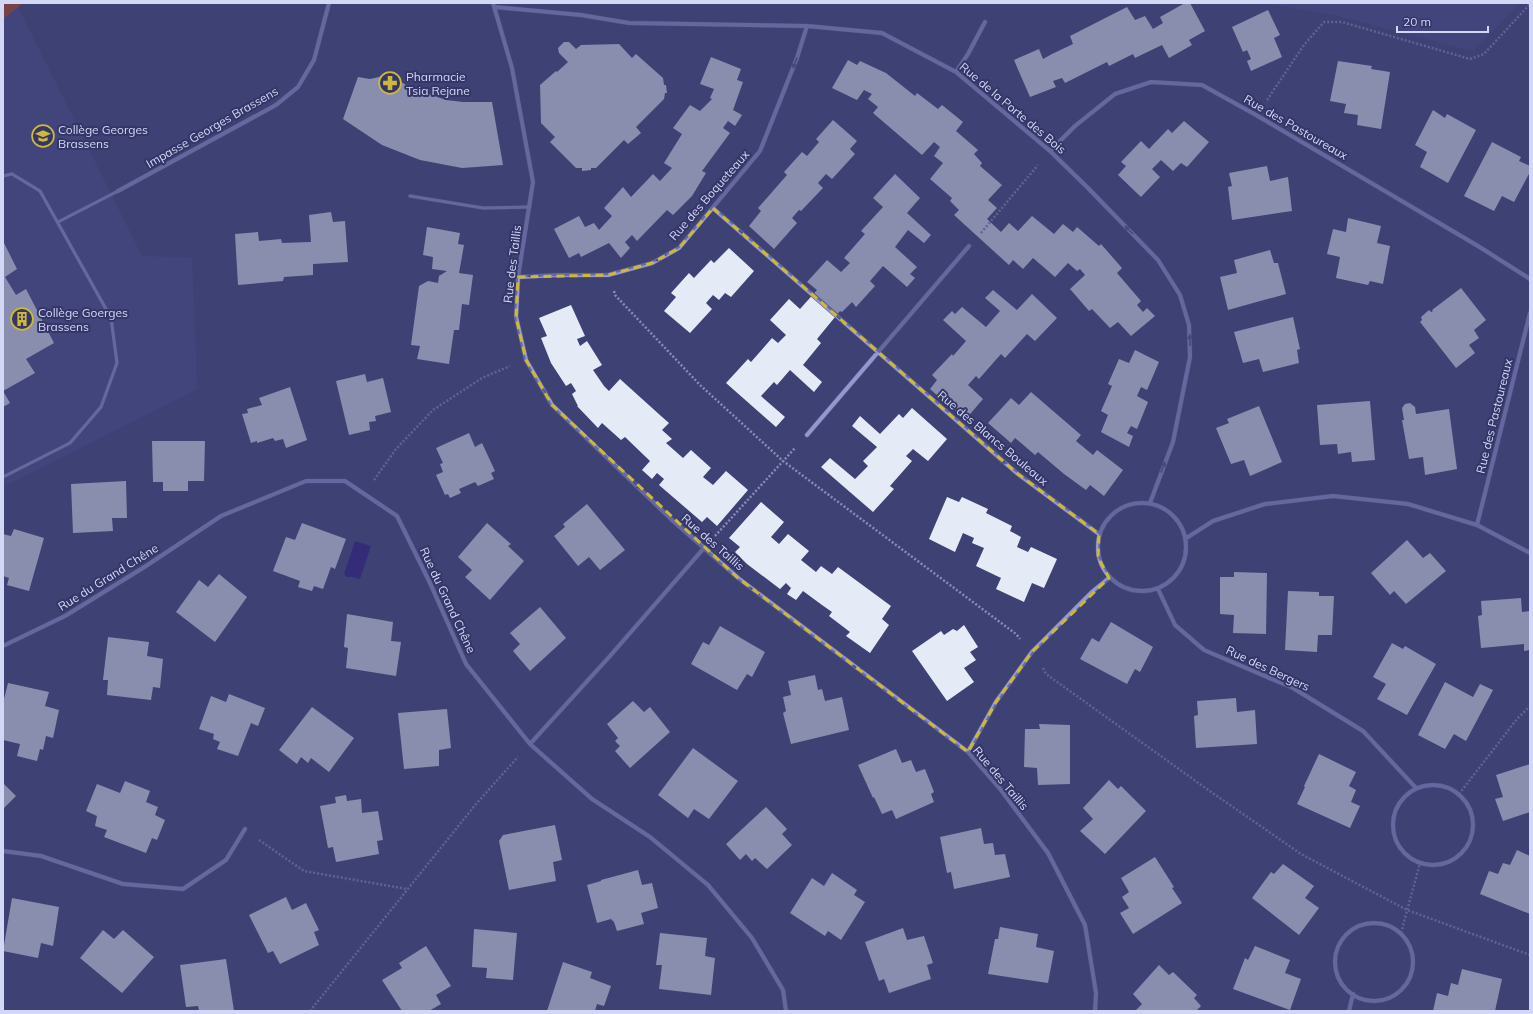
<svg xmlns="http://www.w3.org/2000/svg" width="1533" height="1014" font-family="Mulish,sans-serif">
<style>
.built{fill:#474a84}
.forest{fill:#bd4615}
.water{fill:#28137e}
.building{fill:#e4ebf6}
.lines{fill:none;stroke-linecap:round;stroke-linejoin:round}
.service-casing{stroke:#5a5b86;stroke-width:4}
.minor-casing{stroke:#5a5b86;stroke-width:5}
.path{stroke:#888cb5;stroke-width:2.5;stroke-dasharray:2 2;stroke-linecap:butt}
.service{stroke:#9398d2;stroke-width:3}
.minor{stroke:#9398d2;stroke-width:4}
.oneway{fill:#505388}
.marked{fill:none;stroke:#ceb838;stroke-width:3;stroke-dasharray:8 5;stroke-linejoin:round}
.labels{text-anchor:middle;dominant-baseline:central;stroke-width:4;stroke-linejoin:round;paint-order:stroke}
.poi-label{font-size:12px;fill:#d3d7f6;stroke:#343668;text-anchor:start}
.street-label{font-size:12px;fill:#d3d7f6;stroke:#343668}
</style>
<rect width="100%" height="100%" fill="#3e4174"/>
<path class="built" d="M1263 3H1520L1473 51 1330 14Z
M18 7 142 256 192 258 197 389 3 487V15Z"/>
<path class="forest" d="M3 3H23L3 19Z"/>
<path class="water" d="M355 541 371 546 360 579 352 577H347L344 574Z"/>
<path class="building" d="M1185 3H1190L1205 31 1189 40 1192 45 1169 58 1162 45 1135 58 1133 54 1109 66 1107 62 1065 83 1062 78 1053 81 1056 87 1030 97 1014 60 1039 49 1043 59 1052 54 1073 44 1070 36 1127 7 1135 20 1145 16 1153 29 1163 23 1160 17Z
M1268 10 1280 35 1274 38 1282 57 1251 71 1247 61 1251 59 1247 50 1243 52 1232 27Z
M564 42H569L576 49 581 45 619 44 632 58 636 54 663 78 664 85H666L667 93H665L664 99 636 127 641 133 628 144 624 140 596 168H591V170L582 171V168H576L550 142 555 137 541 123 540 85 556 71 557 72 568 62 559 53 558 48Z
M711 57 741 69 737 80 743 82 733 110 742 115 735 126 728 121 723 128 730 133 702 171 706 173 692 196 673 215 667 210 637 241 632 235 625 242 630 248 621 258 609 243 581 257 579 253 569 258 554 229 579 216 585 227 594 223 599 230 612 216 604 208 623 187 631 197 653 174 660 181 672 168 664 163 682 134 673 128 690 105 700 111 712 99 710 98 714 89 700 84Z
M848 60 857 65 860 61 886 73 915 96 917 93 938 109 942 105 963 122 956 131 978 150 974 154 982 163 980 166 1002 185 988 200 997 208 987 219 1001 232 1009 223 1018 231 1032 216 1054 234 1063 224 1073 232 1077 227 1099 246 1101 244 1122 268 1117 273 1141 301 1137 305 1143 312 1147 308 1155 316 1131 336 1118 322 1110 328 1092 309 1089 311 1070 289 1085 275 1080 269 1077 271 1068 263 1055 277 1033 258 1023 269 1013 260 1009 265 954 215 959 210 950 201 952 198 930 179 943 163 934 156 940 147 934 142 922 155 873 113 878 107 868 99 872 94 864 90 857 100 832 88Z
M1338 61 1372 66 1371 69 1390 72 1381 129 1357 125 1358 115 1344 113 1346 104 1330 101Z
M387 73 409 87 446 100 463 102H492L503 165 462 168 420 160 382 145 343 119 358 77 370 79 379 77Z
M1433 110 1445 118 1447 114 1476 130 1448 183 1420 167 1427 152 1415 145Z
M833 120 857 141 850 149 855 154 832 179 826 174 818 183 823 188 801 211 799 210 792 218 797 223 774 249 749 226 761 211 758 208 787 175 784 172 802 152 807 156 819 142 816 139Z
M1184 121 1209 142 1187 167 1181 163 1173 171 1161 160 1152 169 1160 177 1141 197 1118 175 1126 166 1121 162 1141 141 1149 149 1168 129 1172 133Z
M1492 142 1521 157 1519 161 1530 166V172L1514 202 1502 196 1494 211 1464 196Z
M1267 166 1270 181 1288 177 1292 211 1232 220 1228 187 1232 186 1229 173Z
M895 174 920 198 907 213 931 235 924 243 908 230 895 247 917 267 910 274 915 278 907 287 883 266 870 281 875 286 856 307 852 302 842 312 840 311 817 339 821 343 803 365 822 382 814 392 790 370 777 385 774 382 761 396 785 417 776 427 726 383 748 359 751 362 772 338 778 343 786 335 770 320 789 299 800 309 817 290 807 282 827 260 841 272 850 263 844 258 865 234 861 231 883 207 873 198Z
M331 212 333 222 345 221 348 262 313 264V275L284 277 283 281 238 285 235 234 258 232 259 241 281 239 282 243 311 242 309 215Z
M1348 218 1381 226 1377 243 1390 246 1383 284 1370 281 1368 285 1336 278 1340 257 1327 254 1333 229 1346 232Z
M427 227 460 233 458 244 464 245 459 273 473 275 469 305 462 304 459 330H454L449 364 417 359 420 346 411 345 419 286 428 281 438 283 439 276 447 271 432 269 433 257 423 255Z
M3 241 17 269 5 277 16 295 26 289 54 343 26 359 35 373 3 391 10 403 3 407Z
M729 248 754 271 731 297 725 293 719 300 713 295 706 303 712 309 690 333 664 311 676 297 671 293 689 273 694 278 711 260 714 263Z
M1270 250 1274 263H1278L1286 294 1228 310 1220 277 1237 273 1234 260Z
M1461 288 1486 320 1474 330 1479 338 1469 345 1475 353 1456 368 1420 322 1422 320 1421 317 1429 310 1431 312 1433 311 1432 310Z
M993 290 1017 310 1032 294 1057 318 1035 341 1027 334 1005 358 1001 354 979 379 976 376 968 385 983 399 965 420 930 389 937 380 932 375 952 354 953 356 966 341 943 320 952 311 955 314 962 307 986 327 1000 311 985 298Z
M571 305 585 336 577 339 580 346 587 341 602 365 593 370 604 386 609 391 620 379 661 416 669 423 662 430 672 439 666 443 683 458 691 450 711 468 703 477 713 485 726 471 748 490 717 526 707 517 702 522 659 485 664 479 657 473 652 479 642 470 650 461 625 437 621 440 602 423 598 428 577 406H578L572 394 576 391 571 383 566 386 551 363 541 338 547 336 539 318Z
M1293 317 1300 349 1297 350 1299 363 1263 372 1259 359 1243 363 1234 332Z
M1135 350 1159 362 1147 390 1141 387 1137 396 1148 402 1137 429 1131 426 1127 433 1133 436 1129 447 1101 432 1108 415 1101 411 1112 386 1108 384 1119 359 1129 363Z
M365 374 367 382 383 378 391 412 375 416 376 421 369 422 370 430 349 435 336 381Z
M290 387 307 440 286 448 283 439 275 441 273 438 257 443V441L251 443 242 414 248 413 247 409 262 405 259 398Z
M1031 392 1081 435 1076 441 1093 455 1097 450 1123 470 1104 496 1090 485 1086 490 1064 474 1038 452 1035 455 1015 438 1011 443 988 423 1011 398 1019 405Z
M1370 401 1375 460 1352 462 1351 452 1338 454 1337 444 1320 445 1317 405Z
M1410 403 1415 407 1416 414 1449 409 1457 469 1425 475 1423 457 1409 459 1402 420H1404L1402 408 1405 404Z
M1259 406 1282 462 1250 476 1244 460 1231 464 1216 428 1229 423 1227 419Z
M912 408 947 439 928 461 913 449 906 456 912 461 890 486 894 489 873 512 821 467 830 458 855 479 868 466 863 461 877 447 852 426 860 416 880 434 899 414 903 418Z
M469 433 475 447 482 443 495 471 491 473 494 479 478 486 475 482 459 489 461 493 450 498 448 494 445 495 436 475 443 472 440 464 443 463 436 448Z
M152 441H205L204 481H188V491H163V482H153Z
M126 481 127 518H112L113 531 73 533 71 484Z
M947 497 959 502 962 497 988 509 986 513 1012 526 1010 531 1021 537 1017 547 1028 552 1031 547 1057 559 1044 588 1032 583 1024 602 996 589 1001 578 976 566 984 548 972 543 974 538 963 533 955 552 929 539Z
M761 502 784 522 771 537 779 544 788 534 809 551 801 560 816 572 821 566 832 574 838 567 891 606 882 619 889 625 870 653 846 636 850 632 829 616 832 612 822 605 803 591 796 600 787 594 791 588 786 583 780 589 747 564 735 552 740 547 729 538Z
M587 504 625 550 600 570 589 557 578 566 554 536 565 527 563 524Z
M302 523 346 539 335 569 331 567 323 589 314 586 312 591 298 587 300 581 273 571 286 537 295 540Z
M487 523 511 544 508 546 524 561 490 600 465 577 472 570 458 557Z
M14 529 44 538 29 591 7 585 9 578 3 576V534L11 536Z
M1407 540 1423 558 1430 553 1446 571 1406 604 1394 591 1390 595 1371 573Z
M1234 572 1267 573 1266 634 1233 633 1234 615 1220 614V577H1234Z
M219 574 247 597 215 642 176 612 199 580 208 587Z
M1288 591 1319 592V596H1334L1332 635H1318L1317 652 1285 650Z
M1521 598 1522 612 1530 611V650L1524 651V644L1481 648 1478 616 1482 615 1481 601Z
M540 607 566 638 530 671 513 651 520 644 510 633Z
M347 614 393 622 391 641 401 642 396 676 346 668 348 648 344 647Z
M1111 622 1153 647 1140 672 1135 669 1127 684 1080 659 1092 638 1099 642Z
M964 625 978 647 970 652 976 660 964 668 974 682 947 701 912 651 941 631 944 635 953 629 957 631Z
M720 626 765 652 752 677 747 674 737 690 691 664 703 642 709 645Z
M108 637 149 642 147 656 163 659 160 688 153 687 151 700 107 695 108 680H103Z
M1392 643 1403 649 1405 646 1436 664 1407 715 1377 699 1386 684 1373 677Z
M815 675 818 690 822 689 825 701 842 697 849 730 791 744 783 713 786 711 783 697 791 695 788 681Z
M1445 682 1473 697 1480 684 1493 690 1466 741 1454 734 1445 749 1418 735Z
M8 683 49 692 45 706 59 710 53 738 46 736 43 750 40 749 37 761 17 756 20 744 3 740V703Z
M229 694 265 708 258 726 251 723 238 756 217 749 220 742 213 739 214 734 199 729 211 696 226 702Z
M1236 698 1237 712 1255 710 1257 744 1196 748 1194 716 1198 715 1197 701Z
M633 701 644 712 650 707 670 732 630 768 615 751 620 746 615 741 618 738 607 724Z
M312 707 354 738 329 772 311 758 308 763 301 757 297 764 279 750Z
M447 709 451 748 439 750V766L404 769 398 713Z
M1039 724 1070 725V784L1038 785 1037 768 1024 767 1025 729H1040Z
M693 748 738 781 709 819 694 809 688 818 658 795Z
M896 749 902 763 911 760 916 772 925 769 934 792 931 794 934 802 896 819 892 810 882 814 874 797 873 798 858 765Z
M1319 754 1356 772 1349 786 1356 790 1351 802 1360 806 1350 828 1297 804 1305 787 1304 786Z
M1530 764V812L1503 821 1495 799 1503 797 1496 775Z
M1109 780 1118 789 1121 786 1146 811 1105 854 1080 831 1093 819 1083 808Z
M125 781 150 791 146 802 158 807 155 815 165 820 157 840 152 838 146 853 104 837 107 830 95 826 97 816 86 811 97 784 120 793Z
M3 783 16 796 3 809Z
M346 795 347 801 361 799 362 813 378 811 383 840 377 841 379 854 336 862 333 847 328 848 320 806 336 803 335 797Z
M766 807 787 829 782 834 792 845 767 869 755 858 752 861 746 854 740 860 726 844Z
M555 825 562 860 553 862 556 881 509 890 499 841 503 835Z
M981 828 984 844 993 843 995 855 1005 854 1010 877 954 889 951 872 947 873 940 837Z
M1517 850 1530 856V914L1480 894 1489 871 1498 874 1503 863 1510 865Z
M1155 857 1174 887 1172 888 1182 903 1133 934 1120 913 1129 908 1122 897 1129 892 1121 878Z
M1283 864 1314 886 1305 898 1319 908 1299 935 1252 898 1271 872 1274 874Z
M638 870 642 885 652 883 658 908 641 913 644 924 617 931 614 922 611 919 597 923 587 885 601 881V880Z
M832 873 857 890 854 895 865 902 841 940 828 931 825 936 790 913 812 878 824 886Z
M286 897 292 910 306 903 319 930 314 932 319 945 280 964 273 951 268 953 249 915Z
M12 898 59 907 53 946 41 943 38 958 3 951Z
M1000 927 1038 934 1036 947 1054 951 1048 983 988 974 995 939H998Z
M903 928 907 940 924 936 933 963 927 965 931 979 889 993 884 979 879 981 865 942Z
M474 929 517 933 513 980 486 978 487 968 472 967Z
M103 930 114 939 123 930 154 957 122 993 80 958Z
M660 933 707 938 705 956 715 958 711 995 659 989 662 965H656Z
M426 946 451 986 436 995 441 1004 429 1011H402L382 980 402 968 399 963Z
M1255 946 1290 960 1285 973 1301 979 1290 1010 1233 989 1245 958 1248 960Z
M226 959 234 1011H199L198 1006 186 1007 180 965Z
M563 962 592 972 590 978 611 986 604 1006 597 1004 595 1011H547Z
M1159 965 1169 975 1173 972 1197 995 1194 998 1201 1006 1196 1011H1184L1183 1010 1181 1011H1135L1142 1004 1133 994Z
M1462 969 1502 979 1495 1011H1433L1437 993 1448 996 1451 983 1458 985Z"/>
<g class="lines">
<g class="service-casing">
<path id="service" d="M3 176 12 174 40 191 111 318 117 363 101 407 70 443 3 477
M410 196 483 208 530 207
M58 222 118 191"/>
</g>
<g class="minor-casing">
<path id="minor" d="M493 3 512 68 533 182 518 277 516 317 526 360 552 405 672 520 738 578 968 752 1001 790 1048 853 1085 925 1096 993 1095 1011
M495 7 581 15 629 23 807 26 882 33 956 72 1050 151 1087 187 1158 260 1180 295 1189 325 1190 357 1173 442 1150 503
M956 72 968 54 985 22
M1050 151 1075 126 1115 94 1151 82 1202 85 1256 115 1478 246 1530 279
M118 191 276 105 298 87 314 60 329 3
M713 208 1018 474 1099 534
M518 277 558 275H608L652 263 679 248 760 151 797 58 807 26
M807 435 969 246
M1098 547a44 44 0 1 1 88 0a44 44 0 1 1-88 0Z
M1477 525 1530 313
M1185 539 1213 521 1265 504 1333 496 1408 504 1477 525 1530 553
M1158 589 1175 625 1204 650 1293 688 1363 731 1416 788
M3 646 65 616 146 566 221 516 306 481H345L397 516 430 583 466 664 530 744 592 799 650 837 708 885 752 938 783 990 786 1011
M530 744 610 656 704 548
M968 752 996 702 1032 652 1092 592 1109 578
M1393 825a40 40 0 1 1 80 0a40 40 0 1 1-80 0Z
M3 851 41 856 123 884 183 889 226 860 245 829
M1335 962a39 39 0 1 1 78 0a39 39 0 1 1-78 0Z
M1349 1011 1353 994"/>
</g>
<path class="path" d="M1267 100 1304 45 1324 22H1342L1470 59 1484 54 1530 4
M981 233 1038 165
M614 291 615 295 700 385 783 461 1016 634 1020 639
M374 480 396 449 433 410 482 378 510 366
M715 536 795 448
M1043 668 1046 674 1204 787 1301 854 1407 910 1530 955
M1459 794 1517 719 1530 706
M259 840 304 871 407 889
M1401 933 1420 863
M310 1011 476 804 518 757"/>
<use href="#service" class="service"/>
<use href="#minor" class="minor"/>
</g>
<defs><path id="oneway-solid" d="M-6-.8H1V-3.2L6.5 0L1 3.2V.8H-6Z"/></defs>
<g class="oneway">
<use href="#oneway-solid" transform="translate(795 63) rotate(111)"/>
<use href="#oneway-solid" transform="translate(1129 230) rotate(-135)"/>
<use href="#oneway-solid" transform="translate(742 233) rotate(41)"/>
<use href="#oneway-solid" transform="translate(661 258) rotate(150)"/>
<use href="#oneway-solid" transform="translate(534 276) rotate(177)"/>
<use href="#oneway-solid" transform="translate(840 319) rotate(41)"/>
<use href="#oneway-solid" transform="translate(1190 340) rotate(-91)"/>
<use href="#oneway-solid" transform="translate(546 393) rotate(59)"/>
<use href="#oneway-solid" transform="translate(1001 460) rotate(41)"/>
<use href="#oneway-solid" transform="translate(1163 467) rotate(-69)"/>
<use href="#oneway-solid" transform="translate(637 485) rotate(44)"/>
<use href="#oneway-solid" transform="translate(755 591) rotate(37)"/>
<use href="#oneway-solid" transform="translate(858 669) rotate(37)"/>
</g>
<path d="M0 0H1533V1014H0ZM713 208 1018 474 1099 534 1098 557 1109 578 1032 652 996 702 968 752 738 578 552 405 526 360 516 317 518 277 608 275 652 263 679 248Z" fill="#3e4174" fill-opacity=".55" fill-rule="evenodd"/>
<path class="marked" d="M713 208 1018 474 1099 534 1098 557 1109 578 1032 652 996 702 968 752 738 578 552 405 526 360 516 317 518 277 608 275 652 263 679 248Z"/>
<defs>
<g id="pharmacy-ring" transform="scale(1.15)"><circle r="9.5" fill="#343668" stroke="#ceb838" stroke-width="1.5"/><path d="M-2-6h4v4h4v4h-4v4h-4v-4h-4v-4h4Z" fill="#ceb838"/></g>
<g id="school-ring" transform="scale(1.15)"><circle r="9.5" fill="#343668" stroke="#ceb838" stroke-width="1.5"/><path d="M0-5L7-2L0 1L-7-2ZM-4 1L0 2.5L4 1V4Q0 6-4 4Z" fill="#ceb838"/></g>
<g id="building-ring" transform="scale(1.15)"><circle r="9.5" fill="#343668" stroke="#ceb838" stroke-width="1.5"/><path d="M-4-6H4V6H1V3H-1V6H-4ZM-2.5-4.3h1.7v1.8h-1.7ZM.8-4.3h1.7v1.8H.8ZM-2.5-1h1.7V.8h-1.7ZM.8-1h1.7V.8H.8Z" fill="#ceb838"/></g>
</defs>
<g fill-rule="evenodd">
<use href="#pharmacy-ring" x="390" y="83"/>
<use href="#school-ring" x="43" y="136"/>
<use href="#building-ring" x="22" y="319"/>
</g>
<g class="labels">
<g class="poi-label">
<text x="406" y="76">Pharmacie<tspan x="406" dy="14">Tsia Rejane</tspan></text>
<text x="58" y="129">Collège Georges<tspan x="58" dy="14">Brassens</tspan></text>
<text x="38" y="312">Collège Goerges<tspan x="38" dy="14">Brassens</tspan></text>
</g>
<g class="street-label">
<text transform="translate(1013 108) rotate(40)">Rue de la Porte des Bois</text>
<text transform="translate(212 127) rotate(-30)">Impasse Georges Brassens</text>
<text transform="translate(1296 127) rotate(30)">Rue des Pastoureaux</text>
<text transform="translate(709 195) rotate(-49)">Rue des Boqueteaux</text>
<text transform="translate(512 264) rotate(-83)">Rue des Taillis</text>
<text transform="translate(1494 416) rotate(-76)">Rue des Pastoureaux</text>
<text transform="translate(993 438) rotate(40)">Rue des Blancs Bouleaux</text>
<text transform="translate(713 542) rotate(41)">Rue des Taillis</text>
<text transform="translate(108 577) rotate(-32)">Rue du Grand Chêne</text>
<text transform="translate(448 600) rotate(65)">Rue du Grand Chêne</text>
<text transform="translate(1268 668) rotate(25)">Rue des Bergers</text>
<text transform="translate(1001 778) rotate(50)">Rue des Taillis</text>
</g>
</g>
<rect width="1533" height="1014" fill="none" stroke="#d3d7f6" stroke-width="8"/>
<path d="M1397 26v6h91v-6" fill="none" stroke="#d3d7f6" stroke-width="2"/>
<text x="1403" y="26" font-size="12" fill="#d3d7f6" stroke="#343668" stroke-width="3" paint-order="stroke">20 m</text>
</svg>
